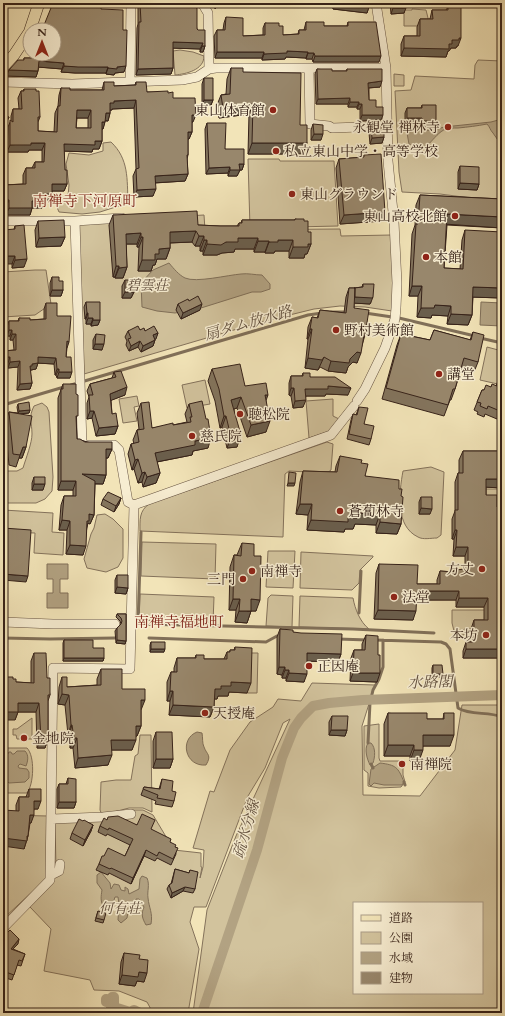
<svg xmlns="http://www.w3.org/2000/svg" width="505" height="1016" font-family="Cardo,'Noto Serif JP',serif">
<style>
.green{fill:#d2c39d;stroke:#84725b;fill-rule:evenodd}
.water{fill:#b2a282;stroke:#806f58}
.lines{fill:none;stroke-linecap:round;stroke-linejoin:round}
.stream{stroke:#806f58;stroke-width:3}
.canal{stroke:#b2a282;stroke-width:10}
.minor-casing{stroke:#655241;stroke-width:10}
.major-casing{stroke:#362219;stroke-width:12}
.minor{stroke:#f7edd1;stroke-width:9}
.major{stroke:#f2e4b8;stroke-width:11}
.wall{fill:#83745d;stroke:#362219;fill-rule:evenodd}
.shaded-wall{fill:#6a5e4c;stroke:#362219}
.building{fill:#98876c;stroke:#362219;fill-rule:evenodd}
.poi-dot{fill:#8f2418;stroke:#f7edd1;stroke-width:1.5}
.labels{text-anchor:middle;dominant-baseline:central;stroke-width:3;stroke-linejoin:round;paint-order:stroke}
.poi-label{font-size:14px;fill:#362219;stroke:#f7edd1;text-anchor:start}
.park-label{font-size:14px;font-style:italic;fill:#5d4a3a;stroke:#f7edd1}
.neighbourhood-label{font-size:15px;fill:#7a1f14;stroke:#f7edd1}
.water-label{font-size:15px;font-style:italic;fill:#614f3e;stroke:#f7edd1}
</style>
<rect width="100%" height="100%" fill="#f2e4b8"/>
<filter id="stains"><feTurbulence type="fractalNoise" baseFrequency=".005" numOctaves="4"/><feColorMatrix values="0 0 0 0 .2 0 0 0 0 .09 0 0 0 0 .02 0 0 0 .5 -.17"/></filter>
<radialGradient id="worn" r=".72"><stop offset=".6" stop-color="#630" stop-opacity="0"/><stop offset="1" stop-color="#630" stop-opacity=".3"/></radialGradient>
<path class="green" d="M412 9 426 10 428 18V26H404V10H412Z
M180 50 193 52 204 56C204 70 186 74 175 75L173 51Z
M478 60 502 61V202L440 194 402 192 399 172 395 91 411 90 415 76 474 79 475 65Z
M394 74 404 75V86H394Z
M111 142C129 159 127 179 128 203L100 212 82 214 59 212 56 205 61 198 68 196 69 185 66 164 69 153 89 155 103 151V143Z
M248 159H279L280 161H334L338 226 250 228Z
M204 215 205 230 340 229 341 236 391 235 394 282 392 311 365 307 340 306 314 309 261 322 84 374 76 222Z
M35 270H46L51 304 35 315 3 317V272Z
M487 347 502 351V385L480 380Z
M205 380 210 404 187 408 182 385Z
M137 396 139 406 134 407 137 421 123 423 119 399Z
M333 399V416L339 419 330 431 309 438 306 401Z
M42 403 47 407 49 412 53 477 52 491 45 499 36 503H3V471H17L23 468C26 458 32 443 32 434 32 422 28 418 34 406Z
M327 442 333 444 331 470 327 473 289 471 285 474 283 537 140 531C140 520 139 511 149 504Z
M431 467 444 472 441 535 437 538C431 538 423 540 418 537 395 526 399 493 403 471Z
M484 489H502V503H485Z
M3 510 53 513 52 532 64 533 63 555 34 553 35 533 3 532Z
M105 514 113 519 123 529V558L118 567 106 572 87 568 84 559 91 534 94 528 97 515Z
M142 542 216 544 215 579 141 576Z
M268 551H295L293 588 266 587Z
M301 552 373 556V557L360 570 359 583 352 590 300 588Z
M140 594 214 597 213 623 139 620Z
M271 595 293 596 292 627 266 626 268 598Z
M300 596 353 598C355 609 360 622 369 629L299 627Z
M452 610H491L489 629H464V635H455L452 623Z
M248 653H258L257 693H247Z
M312 683 375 685 362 726 363 795 420 796 455 750 462 705H502V1013H193L207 910 236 836 290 719 283 723 265 768 248 796 206 907H194L190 922 199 949 188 1013H153L147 1002 119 991 94 990 90 980 44 971 51 929 30 907 56 869 55 821 131 810H143L153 815 174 850 201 853V867H202L200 878 203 867 204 850 193 848 210 791 214 792 230 750 250 722 273 707 278 699 301 701ZM354 903H482V993H354Z
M32 718V739H17L16 735H13V729H17Z
M379 724V758L380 761H403V775L405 782 401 787 379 788 368 786V773L364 770V726Z
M140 735H151L152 812 143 808H129L102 815 100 810 101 782 116 780H131L135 756 138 754Z
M3 748H27C35 756 34 784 27 793H3Z
M3 815 48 816 47 878 3 919Z"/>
<path class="water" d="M502 119V149C500 142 497 139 493 133 490 130 490 127 487 124 477 126 468 127 458 128 454 128 449 128 446 129 432 134 427 158 409 144L407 133 412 131 434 130 444 127 491 122Z
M169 263C174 269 179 275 185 278 196 283 228 275 241 274 248 273 255 275 262 275L270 284V289L261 292H252L201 308 175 313 157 311 142 307 141 283 153 270Z
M481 302 502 303V326L480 325Z
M47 564H68V579H60V593H68V608H47V593H53V579H47Z
M197 732 202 733C203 738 202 743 204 747 207 755 212 755 206 765 185 767 179 739 197 732Z
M368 743H371C376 748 375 757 373 763L370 765C367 759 364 749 368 743Z
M17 751H25C29 755 28 761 26 766L20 764 18 766 19 768 27 769 29 772V778L25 782 9 783 3 778V766L7 763 6 757 9 752H11L12 754H14Z
M380 763C396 765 398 767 404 782L402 785H384L374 783 371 786 369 784 371 769Z
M101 872 110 883 111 889 114 884 119 885 121 890 125 891V887L128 889 129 894 139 889 140 879 142 876 147 878C150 885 147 891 148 898 149 908 153 913 151 924L146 925C142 918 141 914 144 907L139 899H136L135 907 134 911 128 912 127 918 121 923 118 920 119 904 118 897H115L112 906 104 907C100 902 101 896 102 890L97 883V875Z"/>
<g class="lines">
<path class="stream" d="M331 312H348
M365 313 399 318 475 336
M480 338 502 343
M71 385 308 315 322 313
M3 405 64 387
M141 532 138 624 353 629 434 633
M359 613 361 571
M3 638 50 639 115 638
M149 638 266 642 277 636H280
M338 639 368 640
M375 640 441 642 446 644 450 649 458 708C471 716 488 711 502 717
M368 743 370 703 373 690 379 679 383 667V640
M371 764 373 768
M404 782 405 785"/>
<path class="canal" d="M129 1013 111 1008V1002H106V999L112 1000V997H114V1007L130 1012 134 1010 140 1013
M202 1013 257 850 282 758 294 728 301 718 313 706 329 703 363 700 502 695"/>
<g class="minor-casing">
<path id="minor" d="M202 3 208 13 209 69
M309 68 310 124 329 126 332 128 388 126
M3 82 72 84 182 80 197 77 209 69 216 68H386
M130 83 131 3
M122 218 75 221 82 445H114L119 450 128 502 134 505
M3 221H75
M357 401 365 389 385 348 395 319 396 308 397 283 394 222 388 161 386 68 376 3
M3 622 53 624H115
M52 819 103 817 131 814
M51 875 59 871 60 864
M3 928 50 880 53 668 130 669 134 505 331 435 354 406"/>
</g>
<g class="major-casing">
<path id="major" d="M30 30 39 3
M3 67 14 55 30 31"/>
</g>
<use href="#minor" class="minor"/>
<use href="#major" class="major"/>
</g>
<path class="wall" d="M110 3H116L113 6Z
M138 3H190L197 29 205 46 203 52H200V49L173 48V68L171 74 136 75 137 28 138 24Z
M215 3H264L263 7 230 5V4L221 3 215 9Z
M279 3H370L367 13 333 9 332 4H279Z
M390 3H406L404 13 391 14Z
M500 3H502V26H499Z
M448 7 458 46H457L456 48H451L449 51H448L446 57 401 56V44L404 36H417V27L420 19H430L432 10H446Z
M101 9 124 72 115 73 114 75 106 74V73H75L61 72 62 69 39 67 36 77 6 76 9 70 24 60V58H32L33 54H54Z
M226 17 243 36 263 35V28L265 23 279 26 283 35 298 34 299 30H304L306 22 324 26H347L348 22 379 62H313L312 59H306V58L286 57 285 59 262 60V58H215L214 36 217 30H223L224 23Z
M499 40 502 52H498V43Z
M231 68 243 72 300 125 307 143 303 154H248L249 114 219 118 217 105 221 95 226 94 227 79Z
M317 69 332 71H346L347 69 380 87 369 88V100L376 107 381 120 360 121V109H357V107H348V104H316L315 74Z
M204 78 213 100 211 105 202 106V84Z
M104 82 114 86 135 85 136 82 147 92 168 93 193 122H192V132L189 139H188V155L187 159 188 174 185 181 155 183 153 196 134 197 133 176 136 169 134 108 112 109V110H110V113L108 121H105L103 129H102V141L99 149H93L92 152 64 151 65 170 67 184 64 191H52V194L50 201H44L42 208H32L30 215H6V207H3V185L23 184V175L26 168H32L35 162H42V150H29L28 152H7L8 127 11 120V116L13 109H19L18 98 21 91H23L24 89 40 117 38 122V131L54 132 55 113 58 106 59 95 61 88 70 90H102ZM77 118H88V128H76Z
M422 105 436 121 434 127H420V124H405V113L407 108H421Z
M207 123 225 149 244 164 242 170H240L237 176H228V173L206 174 205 129Z
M313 124 321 140H311V130Z
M371 127 384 137 382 143 370 144 369 133Z
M364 155 382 221 340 224 336 168 339 159 363 157Z
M460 166 479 184 477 190 458 189V172Z
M420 195 502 199V228L447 225 444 268 460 269 462 240 465 230 501 298 473 297 472 315 468 325 447 324 448 316 432 315 431 318 417 317 418 296H409L412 234 415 225 416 205Z
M113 215 198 225 220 226H237L239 223H241L242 220H295V219L304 221 311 244 307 254H305L304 258H289V251H275L274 253H265V252H254V249H235L234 252 222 253 217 255H203V251H200V246H195L192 242 170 243V248L166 259H157L155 265H153L151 271H138L139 247H137V244H126L127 267 123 278H115V277H113L109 225Z
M38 221 65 237 61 246 36 247 35 230Z
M15 226 24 267 12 268V264L14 229Z
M52 277 59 281 63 290 61 296H50V283Z
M125 280 134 292 131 298H122V286Z
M363 284 371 302 370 304 354 303V308L365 335 357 363 353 362 348 367 346 373 328 371 320 367 318 370 305 368 308 339H307L308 327 312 317 317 318 320 310 344 313 346 297 349 288H354L362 287Z
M86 302 100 320 98 325 91 326V324H86V319H85L84 307Z
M46 303 57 316 67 348 66 357 70 378H57L56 375H55L54 364 38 363 36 369 31 370 30 371 32 383 30 389 17 390 18 367 8 368V363H3V351L14 350 13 340H10V336H7V327L9 321H18L19 318 30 320 44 319V309Z
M178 304 200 310 181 319 176 310Z
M140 330 158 333 155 339V340L153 346 141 352 138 347 129 351 126 345 127 341 125 337 128 331Z
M434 330 470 340 473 332 478 362 474 372 461 369 455 389 451 400H450L444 416 382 399 397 345 401 334 430 340Z
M96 334 102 350 93 349V340Z
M212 369 245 386 266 401V432L247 437 237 408 234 409 237 447 227 448 222 427 220 428 215 401 208 381Z
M114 372 125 395 111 400 112 414 118 426 115 434 96 436 92 418 87 419V403L89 397 87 391 90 384 112 378Z
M303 373 310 377 348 395 326 394 325 396H306L303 407 293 408 291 396 289 395V383L291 376H302Z
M499 378 502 379V416L499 414 497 419 485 414 484 417 477 414 478 412 474 410 482 390H484L491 387 496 386Z
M63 384 76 394 77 439 112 449 108 458H106V475L103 484H95L94 515 90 524 88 523 87 527 83 555 66 554 67 530H59L61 505 64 496H73V490H58V398Z
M141 403 152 428 173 425 187 422 185 414 189 404 208 448 193 451 192 455 157 462 160 473 156 483 143 487 142 482 138 483 134 469 132 470 128 454 131 444H134L133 440 137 430 139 429 137 413Z
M18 404 30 410 29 413 21 414 26 447 22 458H19L16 467 9 465 5 423 9 412 18 413 17 407Z
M359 407 364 424 371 439 369 445 347 439 351 420 353 414 356 415Z
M463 451H502V488L486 487V495L497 507 502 658H463V651L466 642H471V629L474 620H484V607H456V600H416L413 620 374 619 376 573 379 564 417 584H437V580L440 571 454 572V570L465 569V556H453L454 539H452V519L455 511V482L458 473H459V460Z
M340 456 361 463 365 476 399 489 401 524 397 534 376 533V525L355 524 353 529H345L344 532 307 530 308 515 296 514 300 482 303 471 335 472 336 466Z
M34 477 43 490H32V483Z
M421 497 430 514H419V502Z
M121 498 119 504 114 512 101 505 103 499Z
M242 543 254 556 256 611H251L247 623 235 622 236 610H229L230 567 234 555H237Z
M117 575 128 588 126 594 115 593V580Z
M117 614H126V641L125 644 116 643 115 631 117 628 121 624 120 621 116 617Z
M280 629 293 632 341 654 338 662 307 661 304 682 286 681V678H282V675L277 674V637Z
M366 635 377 682 350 681 351 658 354 650H362V644Z
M64 640 93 648 104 658 103 661H63V643Z
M151 642 164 652H150V645Z
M235 647 247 693 229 692 228 696H218L217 699H214V707L210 717 169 715 170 701H167V682L171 672H174V668L177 658H195L196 655 204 659H224L227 652H230V650H234Z
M34 653 47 678 50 695 48 701V739L45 748H37L36 712H18L15 720 6 677 13 679 16 682 31 683V661Z
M433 665 443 674 442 677H432V668Z
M101 669 122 689 141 710V726L137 736H136L132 750H111L108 765 75 768 73 748H70L69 735H68L65 705 58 704 59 687 62 677 67 687 97 685V679Z
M388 713 427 719H443L444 713 450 746H423L419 761H410V756H384V724Z
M332 716 347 730 345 736 329 735V722Z
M156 732 173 759 170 768H153V741Z
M68 778 76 802 74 808H57V789L59 784H66Z
M162 779 172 791 174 801 172 807 155 804 156 801 141 795 144 787 159 789Z
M29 789 38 809H34L31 823H30L28 836 24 849 16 811V805L19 797H26Z
M107 820 137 825 152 830 170 842 175 847 176 854 171 865 157 858 155 861 144 856 131 884 109 873 108 875 96 870 99 864 104 856H125L130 845 107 834 106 836 98 832 100 826Z
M83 821 93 825 91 831 83 846 70 839 72 833Z
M175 869 189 873 190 870 195 889 193 893 183 891 171 898 167 889 169 885 171 884Z
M98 911 104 920 103 923 95 921Z
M3 937 18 944 13 949 25 954 21 966 17 965 12 980 3 977Z
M124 953 139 959 144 982 137 981 135 986 119 984 121 962Z"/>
<path class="shaded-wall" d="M217 3H231L230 4 221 3 215 9Z
M231 3H264L263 7 230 5Z
M280 3H333L332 4H279Z
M335 3H362L370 4 367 13 333 9Z
M393 8H406L404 13 391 14Z
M502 19V26H499Z
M459 38H461L458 46H457L456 48H451L449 51H448L446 57 401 56 404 48 452 40Z
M173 42 203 43 200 49 170 48Z
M202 46H205L203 52H200Z
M499 49H502V52H498Z
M287 51 308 52 306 58 286 57 285 59 262 60 264 54Z
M217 52H264L262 58H215Z
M308 53H314L312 59H306Z
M315 56H381L379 62H313Z
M39 61 64 63 62 69 37 67Z
M64 66 108 67 106 73H75L61 72Z
M126 66 124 72 115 73 114 75 106 74 108 68Z
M173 68 171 74 136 75 138 69Z
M9 70 38 71 36 77 6 76Z
M382 81 380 87 366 88 368 83Z
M350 98 348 104H316L318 99Z
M136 100 134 108 112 109V110H108L110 103 114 101Z
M204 100H213L211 105 202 106Z
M350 102H359L357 107H348Z
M253 104 249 114 219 118 223 108Z
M359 104H362L360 109H357Z
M77 110H91L88 118H74Z
M106 113H110L108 121 103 120Z
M192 115H196L193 122H189Z
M362 115H383L381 120 360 121Z
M9 117 5 126 3 130V127Z
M407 118H422L420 124H405Z
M422 121H436L434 127H420Z
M102 122H105L103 129H99Z
M188 132H192L189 139H185Z
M314 134H323L321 140H311Z
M384 137 382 143 370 144 372 138Z
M95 141H102L99 149H93L92 152 62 151 64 144Z
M31 143H45L42 150H29L28 152H7L10 145Z
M252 143H307L303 154H248Z
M239 164H244L242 170H240L237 176H228L230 170Z
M230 167 228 173 206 174 209 168Z
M188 174 185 181 152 183 155 176Z
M460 183 479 184 477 190 458 189Z
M52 184H67L64 191H50Z
M156 189 153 196 134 197 137 190Z
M45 194H52L50 201H44L42 208H32L30 215H6L9 208 32 201Z
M3 199 9 200 6 207H3Z
M385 212 382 221 340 224 344 215Z
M447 214 502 217V228L444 224Z
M196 231 192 242 166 243 170 232Z
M141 233 137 244H122L126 234Z
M199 236H204L200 246H195Z
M65 237 61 246 36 247 39 238Z
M141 237H143L139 247H137Z
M238 238H258L254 249H235L234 252 222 253 217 255H203L207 244 226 242Z
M204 240H207L203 251H200Z
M278 240H293L289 251H275L274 253H265L269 242Z
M258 241H269L265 252H254Z
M308 244H311L307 254H305L304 258H289L293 247Z
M170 248 166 259H157L155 265H153L151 271H138L142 260 155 254 159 249Z
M3 256H15L12 264H3Z
M27 259 24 267 12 268 15 260Z
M116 266H119L115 277H113Z
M127 267 123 278H115L119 268Z
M412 286H422L418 296H409Z
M473 287 502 288V297L501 298 470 297Z
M52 290H63L61 296H50Z
M125 292H134L131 298H122Z
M354 297H373L371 302 370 304 352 303Z
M202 304 200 310 181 319 183 313Z
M435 305 451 306 448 316 432 315 431 318 417 317 421 308Z
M87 313H88L86 319H85Z
M451 314 472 315 468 325 447 324Z
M88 318H93L91 324H86Z
M93 320H100L98 325 91 326Z
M310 329H312L308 339H307Z
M9 330H12L10 336H7Z
M158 333 156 339 151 341 153 335Z
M12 334H16L13 340H10Z
M155 340 153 346 141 352 143 346Z
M67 341 69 342 67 348 65 347Z
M140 341 138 347 129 351 131 346Z
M95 344H104L102 350 93 349Z
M357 352 361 353 357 363 353 362 348 367 346 373 328 371 331 361 350 359Z
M3 357H10L8 363H3Z
M38 357 56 358 54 364 36 363Z
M324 357 318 370 305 368 308 358Z
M20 361 18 367 8 368 10 362Z
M38 363 36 369 31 370 30 372V366L32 364Z
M57 369H59L56 375H55Z
M59 372H72L70 378H57Z
M32 383 30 389 17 390 20 384Z
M328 386 351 388 348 395 326 394 325 396H302L305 389Z
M127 387 125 395 107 402 110 394Z
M291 388H294L291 396 289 395Z
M265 395H268L264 406Z
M241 397 237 408 227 411 231 400Z
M306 400 303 407 293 408 295 401Z
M30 410 29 413 18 414 19 411Z
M90 411H94L92 418 87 419Z
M224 416H226L222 427 220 428Z
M270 421 266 432 247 437 251 425Z
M118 426 115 434 96 436 99 428Z
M241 435 237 447 227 448 231 437Z
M211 438 208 448 193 451 192 455 151 463 155 453 195 441Z
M23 447H26L22 458H19Z
M106 449H112L108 458H103Z
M138 459 134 469 132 470 135 460Z
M145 472 142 482 138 483 142 473Z
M160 473 156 483 143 487 147 477Z
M82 474 106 475 103 484 78 483Z
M486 479H502V488L483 487Z
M61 481H76L73 490H58Z
M288 483H295L294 486H287Z
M34 484H45L43 490H32Z
M121 498 119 504 114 512 116 506Z
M300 504H312L308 515 296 514Z
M421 508 432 509 430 514H419Z
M357 513 380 514 376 525 355 524 353 529H345L344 532 307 530 311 520 348 518Z
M89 514 94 515 90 524 88 523 86 530H83Z
M62 520 70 521 67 530H59Z
M380 522 401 524 397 534 376 533Z
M455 530H457L454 539H452Z
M70 545 86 546 83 555 66 554Z
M456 547H468L465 556H453Z
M3 574 28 576 26 582 3 580Z
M117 587 128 588 126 594 115 593Z
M417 591H459L456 600H414Z
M459 598H488L484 607H456Z
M233 599H240L236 610H229Z
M251 599 260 600 256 611H247Z
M378 610 416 611 413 620 374 619Z
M239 611H251L247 623 235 622Z
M117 640 126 641 125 644 116 643Z
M151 649H165L164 652H150Z
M466 649H502V658H463Z
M307 653 341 654 338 662 305 661Z
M64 658H104L103 661H63Z
M279 667H285L282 675 277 674Z
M285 670H289L286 678H282Z
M289 673 307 674 304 682 286 681Z
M353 673H380L377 682 350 681Z
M433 674H443L442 677H432Z
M231 682 251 683 247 693 229 692 228 696H218L217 699H211L215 689 221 686Z
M170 691H173L170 701H167Z
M62 694 69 695 65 705 58 704Z
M141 700H145L141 710H137Z
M18 703H39L36 712H18L15 720H3V712Z
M173 705 214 707 210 717 169 715Z
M71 725H72L69 735H68Z
M136 726H141L137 736H132Z
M331 730H347L345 736 329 735Z
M423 735H454L450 746H419Z
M74 738H77L73 748H70Z
M41 739H48L45 748H37Z
M111 740H136L132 750H107Z
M388 745H414L410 756H384Z
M414 750H423L419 761H410Z
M112 755 108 765 75 768 78 758Z
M156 759H173L170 768H153Z
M34 801H41L38 809H31Z
M59 802H76L74 808H57Z
M30 815H34L31 823H27Z
M93 825 91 831 83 846 85 840Z
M27 836H28L24 849 3 846V838Z
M146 850 144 856 131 884 133 878Z
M185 887 183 891 171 898 172 893Z
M6 913 4 918 3 919V916Z
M19 939 18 944 9 953 11 949Z
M139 972 147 973 144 982 137 981 135 986 119 984 122 975Z"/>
<path class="building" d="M53 3 101 4V9L123 10V30H127L126 66 117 67V69L108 68V67H78L64 66V63L39 61 38 71 9 70 18 60H24V58H34V54H54V30H42Z
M140 3H190V4H196V8H197V29L198 30H205V46H202L203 43 173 42V68L138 69 139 22H141Z
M393 3H406V8H393Z
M448 7H461V38H459V40H452V44H449V49L404 48V36H420V19H433L432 10H448Z
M226 17 243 18V36L265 35V23H279V26H283V35L299 34V30H306V22H324V26H348V22H376L381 56H315L314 53H308V52L287 51V53L264 54V52H217V30H225Z
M499 40H502V49H499Z
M231 68H243V72L301 73 300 125H307V143H252L253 104 223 108 221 95 230 94Z
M317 69H332V71H347V69H382V81L368 83 369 100H376V107H383V115H362V104H359V102H350V98L318 99Z
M204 78H213V100H204Z
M104 82H114V86L136 85V82H146L147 92 168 91V93L173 92V98H195L196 115H192V132H188V155H187L188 174 155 176 156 189 137 190 136 169 139 168 136 100 114 101V103H110V113H106L105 122H102V141H95V145L64 144 65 170H67V184H52V194H45V201H32V208H9V200L3 199V185L26 184V168H35V162H44L45 143H31V145H10V120L13 122V109H22L21 91H24V89H36V91H39L40 117H38V131L57 132 58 106H60L61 88H70V90H104ZM77 110H91V128H76Z
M422 105H436V121H422V118H407V108H422Z
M3 114 9 117 3 127Z
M207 123H226L225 149H244V164H239L240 170H230V167L209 168Z
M313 124 323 125V134H314Z
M384 126V137L372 138 371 127Z
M3 150 6 152 3 158Z
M381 154 385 212 344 215 339 159 364 157V155Z
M460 166 479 167V184L460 183Z
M420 195 502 199V217L447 214 444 268 463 269 465 230 502 232V288L473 287 472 315 451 314V306L435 305 434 308H421L422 286H412L416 224H418Z
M197 211 198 225 220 226H239V223H242V220H295V219H304V221H308V232H311V244H308V247H293V240H278V242H269V241H258V238H238V242H226L221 245 207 244V240H204V236H199L196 231 170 232V248L159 249V254H155V260H142L143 237H141V233L126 234 127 267 119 268V266H116L113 215Z
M64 220 65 237 39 238 38 221Z
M24 225 27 259 15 260V256H3V230L15 229V226Z
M52 277H59V281H63V290H52Z
M125 280H133L134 292H125Z
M363 284H374L373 297 372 298 355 297V288H354L363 287Z
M349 288H355L354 308 369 310 365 335H364L361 353 357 352 350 359 349 363 331 361 324 357 322 360 308 358 312 329H310L312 317 318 318 320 310 346 313Z
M198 296 202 304 183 313 178 304 188 299 189 301Z
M86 302H100V320H93V318H88V313H87Z
M46 303H57V316H71L69 342 67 341 66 357H71L72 372H59V369H57L56 358 38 357V363L32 364V366H30L32 383 20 384V361L10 362V357H3V351L16 350V334H12V330H9V321H19V318H30V320L46 319Z
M138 326 140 330 144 328 145 331 154 326 158 333 153 335 155 340 143 346 140 341 131 346 128 339 131 338 128 331Z
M434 330 471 340 473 332 484 335 478 362 464 358 455 389H453L448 405 386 388 401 334 430 340Z
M96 334 105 335 104 344H95Z
M240 364 245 386 266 383 268 395H265L270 421 251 425 241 397 231 400 241 435 231 437 226 416H224L219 389 212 369Z
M121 371 127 387 110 394 112 414 116 413 118 426 99 428 94 411H90L89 395H93L90 384 116 377 114 372Z
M303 373H310V377H335L351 388 328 386V389H305L306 400 295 401 294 388H291V376H303Z
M499 378 502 379V406L500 411 488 406 487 409 480 406 481 403 477 402 482 390H484L486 385 491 387 492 384 497 386Z
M63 384H76V394L78 395V416H76L77 439H80L85 442H112V449H106V475L82 474 95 481 94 515 89 514V521H87L86 546 70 545V521L62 520 64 496H76V481H61V389H63Z
M202 401 206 419H208L211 438 195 441V445L155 453 160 473 147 477 145 472 142 473 138 459 135 460 131 444 139 442 137 430 144 429 141 403 149 402 152 428 173 423V425L191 422 190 417H192L189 404Z
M29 402 30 410 19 411 18 404Z
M359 407 368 408 364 424 374 426 371 439 349 434 353 414 357 415Z
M9 412 32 416 26 447H23L20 455 13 454Z
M463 451H502V479H486V495H497V507H502V649H466V642H474V620H488V598H459V591H417L416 611 378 610 379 564 418 565 417 584H440V571L454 572V570L468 569V547H456L457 530H455V510H458V473H463Z
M340 456 362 460 361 463 368 464 365 476 399 480V489H402L401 496 403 497 401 524 380 522V514L357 513V518H348V522L311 520 312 504H300L303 471 337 472Z
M289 472 296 473 295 483H288Z
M34 477H45V484H34Z
M108 492 121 498 116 506 103 499Z
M421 497H432V509L421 508Z
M3 528 31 530 28 576 3 574Z
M242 543 254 544V556H261L260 600 251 599V611H239L240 599H233L234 555 241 556Z
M117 575H128V588L117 587Z
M117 614H126V641L117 640V628L121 624 122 621 121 618Z
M280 629 293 630V632L301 633 342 634 341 654 307 653V674L289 673V670H285V667H279Z
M366 635 378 636V655H380V673H353L354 650H365Z
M64 640H93V648H104V658H64Z
M151 642H165V649H151Z
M235 647 252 648 251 683 231 682V686H221V689H215L214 707 173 705V691H170L171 672H177V658H196V655H204V659H227V652H230V650H235Z
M34 653H46L47 678H50V695H48V739H41L39 703H18V712H3V658H6V677H13V679H16V682L34 683Z
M433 665H442L443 674H433Z
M101 669H122V689H145V700H141V726H136V740H111L112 755 78 758 77 738H74L72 725H71L69 695 62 694V677H67V687L101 685Z
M388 713H427V719H444V713H454V735H423V750H414V745H388Z
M332 716H348L347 730H331Z
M156 732H172L173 759H156Z
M68 778 76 779V802H59V784H68Z
M162 779 173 781 172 791 176 792 174 801 157 798 158 795 143 789 144 787 160 789Z
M29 789H41V801H34V815H30L28 836H27V841L3 838V810L19 811V797H29Z
M142 814 155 820 151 829 171 839 170 842 176 845 175 847 178 848 173 859 159 852 157 856 146 850 133 878 111 868 110 869 99 864 102 856H104L108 848 125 856 133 839 109 828 108 830 100 826 104 818 107 820 108 817 118 816 137 825Z
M79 819 83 821 84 820 93 825 85 840 72 833Z
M175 869 189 873 190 870 198 872 195 889 185 887 172 893 169 885 172 883Z
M98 911 106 913 104 920 96 918Z
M3 912 6 913 3 916Z
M10 930 19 939 11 949 25 954 22 961 19 960 14 975 3 971V937Z
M124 953 140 955 139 959 148 960 147 973 139 972 138 977 122 975Z
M109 1010 116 1013H108Z"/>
<g class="poi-dot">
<circle cx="273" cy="110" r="4"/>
<circle cx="448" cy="127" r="4"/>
<circle cx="276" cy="151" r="4"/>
<circle cx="292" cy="194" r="4"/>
<circle cx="455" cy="216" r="4"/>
<circle cx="426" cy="257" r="4"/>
<circle cx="336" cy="330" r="4"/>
<circle cx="439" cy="374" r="4"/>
<circle cx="240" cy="414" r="4"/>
<circle cx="192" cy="436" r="4"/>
<circle cx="340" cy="511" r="4"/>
<circle cx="482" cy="569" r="4"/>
<circle cx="252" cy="571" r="4"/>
<circle cx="243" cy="579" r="4"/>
<circle cx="394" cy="597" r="4"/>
<circle cx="486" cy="635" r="4"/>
<circle cx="309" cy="666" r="4"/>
<circle cx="205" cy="713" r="4"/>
<circle cx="24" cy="738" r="4"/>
<circle cx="402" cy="764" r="4"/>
</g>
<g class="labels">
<g class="poi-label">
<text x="265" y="110" text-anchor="end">東山体育館</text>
<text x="440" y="127" text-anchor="end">永観堂 禅林寺</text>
<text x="284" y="151">私立東山中学・高等学校</text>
<text x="300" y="194">東山グラウンド</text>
<text x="447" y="216" text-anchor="end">東山高校北館</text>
<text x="434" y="257">本館</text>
<text x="344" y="330">野村美術館</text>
<text x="447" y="374">講堂</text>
<text x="248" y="414">聴松院</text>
<text x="200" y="436">慈氏院</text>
<text x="348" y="511">蒼蔔林寺</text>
<text x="474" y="569" text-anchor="end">方丈</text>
<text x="260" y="571">南禅寺</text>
<text x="235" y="579" text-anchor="end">三門</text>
<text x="402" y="597">法堂</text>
<text x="478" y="635" text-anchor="end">本坊</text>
<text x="317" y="666">正因庵</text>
<text x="213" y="713">天授庵</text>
<text x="32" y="738">金地院</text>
<text x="410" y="764">南禅院</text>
</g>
<g class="park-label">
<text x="147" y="285">碧雲荘</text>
<text x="120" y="908">何有荘</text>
</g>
<g class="neighbourhood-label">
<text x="85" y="201">南禅寺下河原町</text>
<text x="179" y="622">南禅寺福地町</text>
</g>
<g class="water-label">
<text transform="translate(248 323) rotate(-16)">扇ダム放水路</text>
<text transform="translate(430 682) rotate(-2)">水路閣</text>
<text transform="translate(246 829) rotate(-74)">疏水分線</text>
</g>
</g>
<rect width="505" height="1016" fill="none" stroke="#f2e4b8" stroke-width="16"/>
<rect x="4" y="4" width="497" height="1008" fill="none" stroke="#362219" stroke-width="2"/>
<rect x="8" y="8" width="489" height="1000" fill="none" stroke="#362219"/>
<rect x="353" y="902" width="130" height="92" fill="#f7edd1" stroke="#aa9c87"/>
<rect x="361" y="915" width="20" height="6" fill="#f2e4b8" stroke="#aa9c87"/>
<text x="389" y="922" font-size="12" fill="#362219">道路</text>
<rect x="361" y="932" width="20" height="12" fill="#d2c39d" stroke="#aa9c87"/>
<text x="389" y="942" font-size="12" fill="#362219">公園</text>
<rect x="361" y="952" width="20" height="12" fill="#b2a282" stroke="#aa9c87"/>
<text x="389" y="962" font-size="12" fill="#362219">水域</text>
<rect x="361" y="972" width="20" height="12" fill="#98876c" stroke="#aa9c87"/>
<text x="389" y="982" font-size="12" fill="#362219">建物</text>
<g transform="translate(42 42)"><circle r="19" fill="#f7edd1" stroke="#aa9c87"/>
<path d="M0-3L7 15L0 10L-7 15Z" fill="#8f2418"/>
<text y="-6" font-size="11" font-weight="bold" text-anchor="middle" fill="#362219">N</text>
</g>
<rect width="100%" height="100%" filter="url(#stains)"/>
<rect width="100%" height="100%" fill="url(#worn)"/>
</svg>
